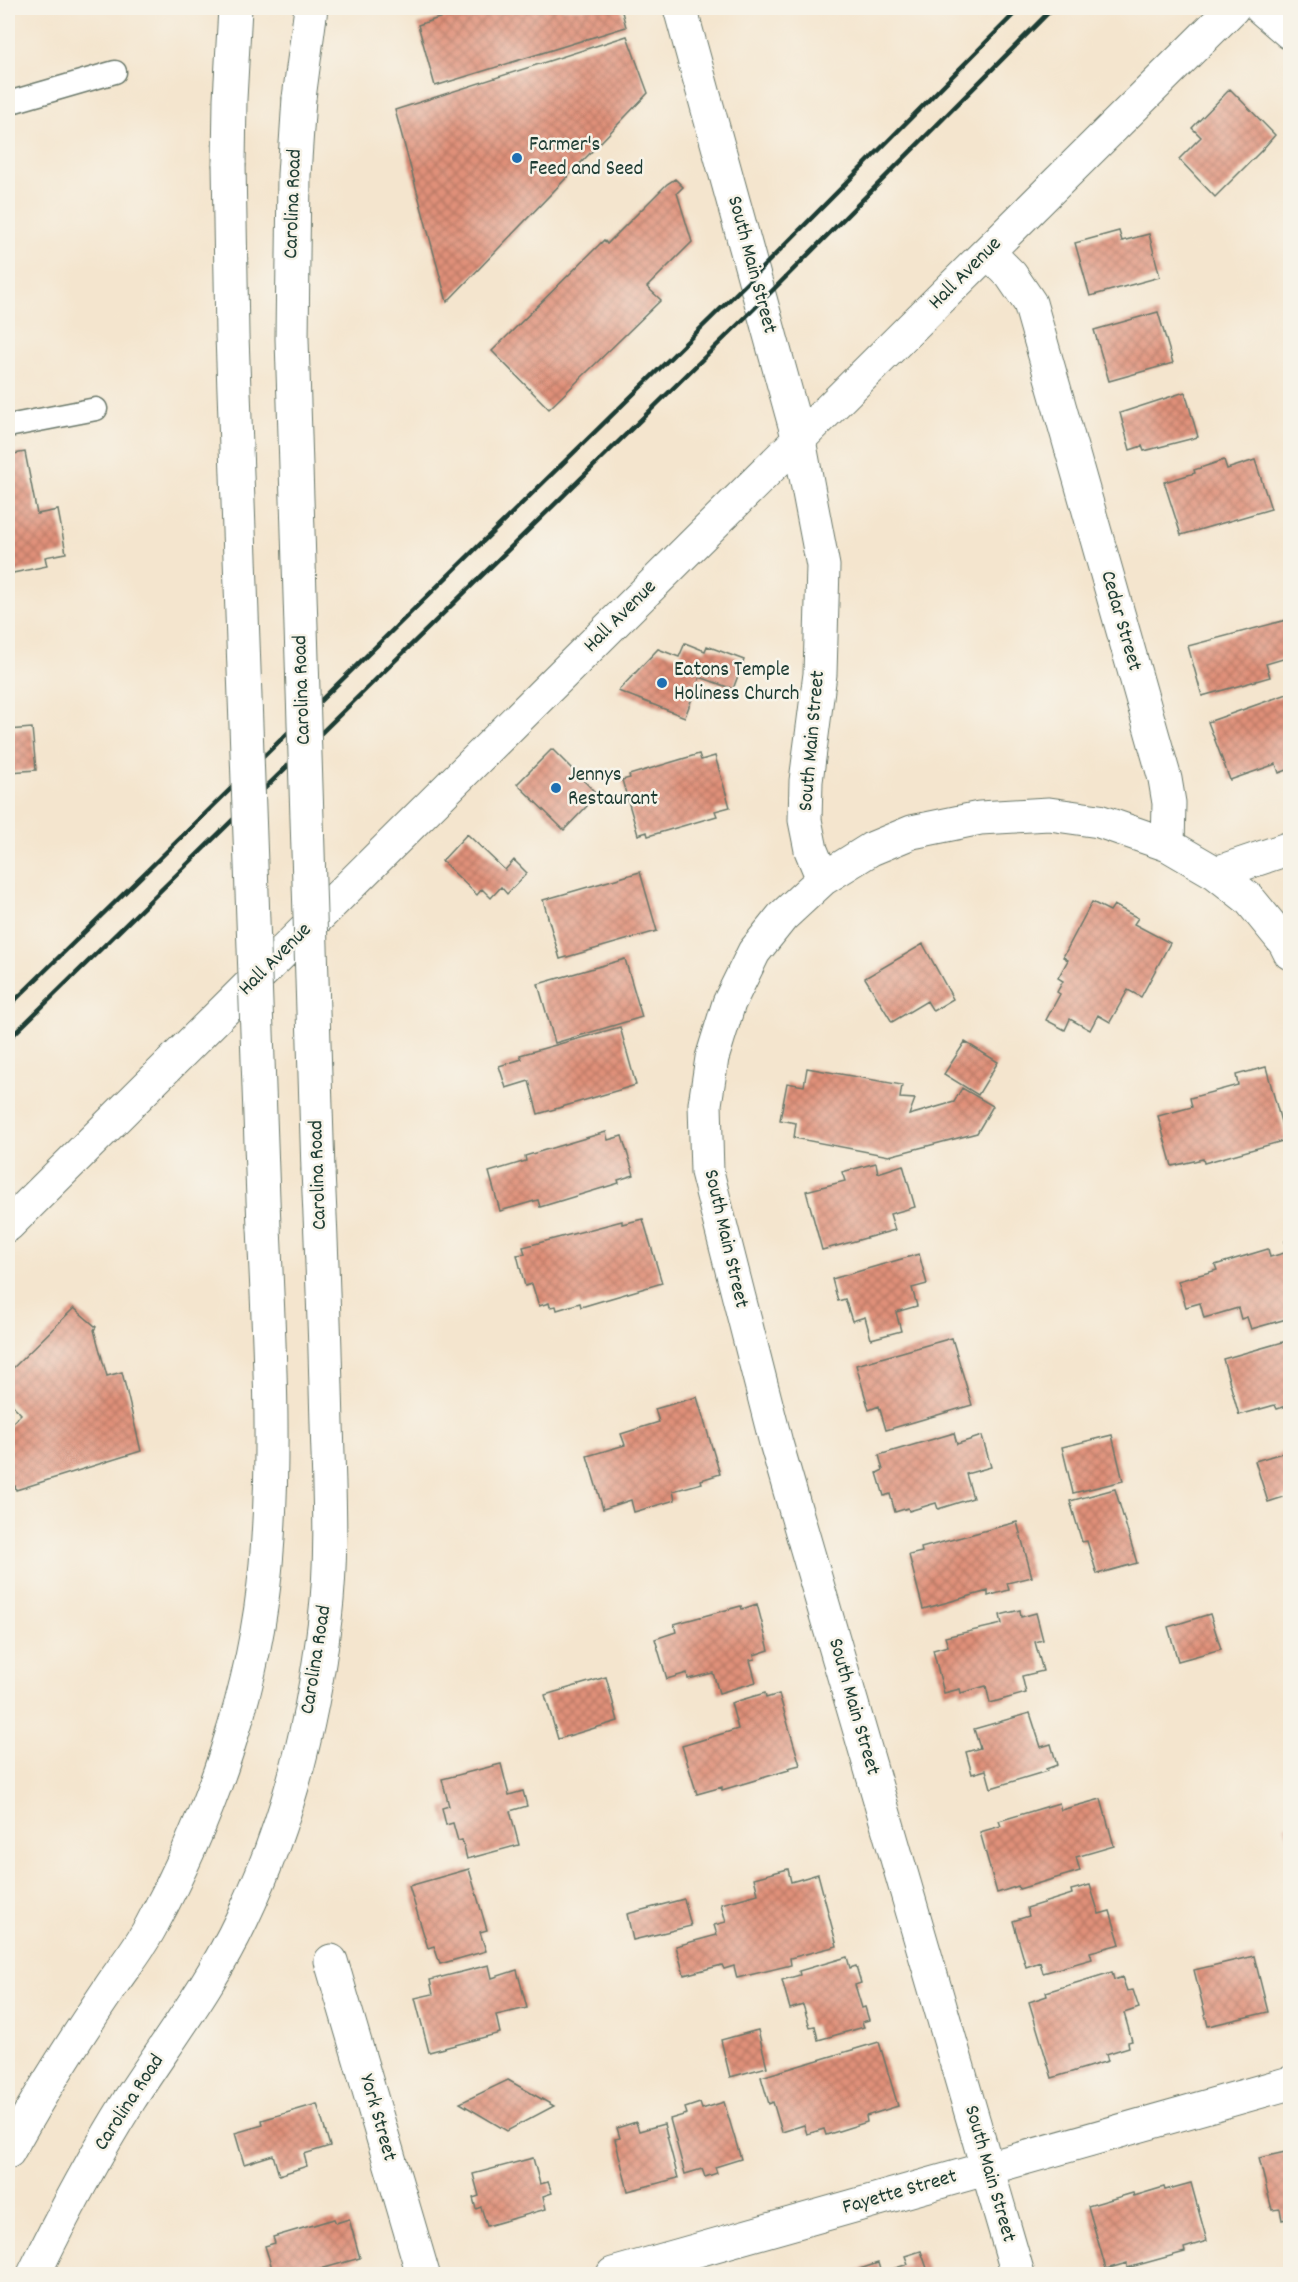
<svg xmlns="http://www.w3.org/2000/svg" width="1298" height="2282" font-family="Dekko,sans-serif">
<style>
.building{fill:url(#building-cross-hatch)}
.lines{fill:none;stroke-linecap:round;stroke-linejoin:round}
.service-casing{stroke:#6a786a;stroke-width:25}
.minor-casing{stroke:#6a786a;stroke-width:35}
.primary-casing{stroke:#6a786a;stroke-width:35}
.service{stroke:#fff;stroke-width:22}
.minor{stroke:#fff;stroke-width:33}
.primary{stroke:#fff;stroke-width:33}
.rail{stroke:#1f3d34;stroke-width:4.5}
.primary-bridge-casing{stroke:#6a786a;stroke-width:35;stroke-linecap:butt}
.primary-bridge{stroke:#fff;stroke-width:33}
.poi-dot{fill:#1f6fb2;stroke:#f7f3e8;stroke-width:2}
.labels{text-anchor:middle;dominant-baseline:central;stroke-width:5;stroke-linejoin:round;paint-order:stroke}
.poi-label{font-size:21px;fill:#1f3d34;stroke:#f7f3e8;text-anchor:start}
.street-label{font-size:21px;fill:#1f3d34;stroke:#f7f3e8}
</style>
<defs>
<pattern id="building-cross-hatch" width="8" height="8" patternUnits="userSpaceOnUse" patternTransform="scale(1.5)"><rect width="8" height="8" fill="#e09079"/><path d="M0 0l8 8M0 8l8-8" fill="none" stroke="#b57764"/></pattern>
</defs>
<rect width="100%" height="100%" fill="#f7f3e8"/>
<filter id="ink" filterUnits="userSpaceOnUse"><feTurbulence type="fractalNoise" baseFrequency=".0167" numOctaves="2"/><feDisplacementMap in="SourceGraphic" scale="12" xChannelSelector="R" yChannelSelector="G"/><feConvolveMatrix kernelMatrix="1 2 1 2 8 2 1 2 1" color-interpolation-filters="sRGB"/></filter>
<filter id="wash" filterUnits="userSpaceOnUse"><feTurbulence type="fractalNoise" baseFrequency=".008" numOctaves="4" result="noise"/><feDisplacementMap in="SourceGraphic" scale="24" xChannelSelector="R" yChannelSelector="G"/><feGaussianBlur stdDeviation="1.35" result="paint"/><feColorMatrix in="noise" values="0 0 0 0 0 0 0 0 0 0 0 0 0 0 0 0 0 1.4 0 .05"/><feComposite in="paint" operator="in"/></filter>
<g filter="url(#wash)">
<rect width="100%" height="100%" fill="#f4e5ce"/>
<g id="blocks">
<path class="building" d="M469 8H621L626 27 435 86 418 25Z
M627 36 648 93 447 302 395 110Z
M1230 89 1275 135 1262 150 1215 197 1179 159 1201 137 1192 128Z
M675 179 683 187 677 193 692 242 647 287 661 300 549 409 492 351 604 240 607 244 667 184Z
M1119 231 1122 241 1149 234 1160 277 1090 296 1075 243Z
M1158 312 1173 363 1109 381 1094 330Z
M1185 392 1198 437 1144 451 1142 446 1130 450 1120 413Z
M25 452 37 514 58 510 66 553 45 557 47 566 8 574V455Z
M1224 460 1227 469 1255 460 1271 509 1181 535 1164 482 1195 473 1194 470Z
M1290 619V657L1266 664 1270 677 1202 696 1188 646Z
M685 643 705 651 707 646 744 660 733 689 700 677 685 717 618 691 658 649 679 657Z
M1290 693V769L1279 773 1276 764 1230 780 1208 722Z
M32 728 36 770 10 772 8 730Z
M552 749 595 792 584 803 587 806 564 830 517 784Z
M699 754 701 760 715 756 730 807 715 811 717 816 648 836 647 832 638 835 622 780 630 778 629 775Z
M467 834 505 870 514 860 527 873 507 894 501 887 491 898 482 889 477 895 442 861Z
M640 872 657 931 560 959 543 900Z
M1092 902 1110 911 1114 905 1138 918 1134 924 1170 943 1141 997 1128 990 1110 1022 1098 1015 1090 1030 1070 1019 1065 1030 1046 1020 1060 994 1057 992 1063 981 1058 978 1068 960 1063 957Z
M923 944 953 999 933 1011 927 1001 892 1022 865 978Z
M625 959 642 1017 555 1043 538 984Z
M620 1027 636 1085 538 1114 529 1081 506 1088 499 1066 522 1059 520 1055Z
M965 1042 998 1062 978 1095 944 1074Z
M1266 1067 1286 1140 1204 1163 1203 1159 1172 1166 1158 1116 1192 1107 1190 1098 1238 1085 1236 1075Z
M807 1068 902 1085 900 1098 915 1099 909 1115 954 1102 962 1088 993 1106 977 1133 889 1156 794 1138 796 1123 780 1120 787 1083 804 1086Z
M606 1132 608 1140 622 1136 634 1175 618 1180 619 1183 540 1207 538 1200 500 1211 489 1172 526 1161 525 1156Z
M876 1163 878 1173 903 1165 915 1207 890 1214 895 1230 822 1250 806 1191 845 1181 842 1172Z
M643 1219 662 1283 581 1307 580 1303 557 1310 556 1306 550 1307 549 1303 539 1306 532 1284 525 1286 517 1255 525 1254 523 1247 622 1221V1224Z
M1290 1240V1307L1287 1308 1290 1318 1251 1329 1247 1317 1241 1319 1238 1308 1204 1318 1200 1303 1186 1307 1178 1281 1217 1270 1215 1265 1268 1249 1270 1257 1288 1252 1285 1241Z
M919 1254 927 1284 912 1288 917 1306 896 1312 901 1331 871 1339 865 1317 852 1321 845 1299 838 1301 832 1279Z
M74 1308 96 1327 94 1330 107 1376 122 1372 141 1451 16 1490 15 1486 8 1489V1427L21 1414 8 1400V1373Z
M952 1338 972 1405 886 1430 879 1406 869 1410 856 1365Z
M1290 1340V1405L1277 1409 1275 1405 1239 1415 1223 1359Z
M697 1397 720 1474 701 1480 702 1483 673 1491 675 1500 634 1512 631 1500 603 1509 587 1456 625 1445 621 1434 659 1422 655 1409Z
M954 1433 957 1444 982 1436 991 1467 966 1474 973 1498 938 1509 936 1503 909 1511 908 1508 895 1512 890 1494 884 1496 877 1473 883 1470 879 1455Z
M1112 1435 1123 1481 1073 1493 1062 1447Z
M1290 1440V1495L1268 1502 1255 1461 1289 1451 1287 1441Z
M1115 1489 1137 1563 1097 1574 1087 1541 1082 1542 1070 1501Z
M1017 1522 1032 1577 1007 1583 1009 1590 988 1596V1591L923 1609 909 1555 922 1552 921 1548Z
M757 1604 769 1650 754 1655 755 1659 750 1660 756 1682 719 1693 713 1673 688 1679 687 1673 667 1679 655 1639 676 1632 674 1624 741 1606 742 1609Z
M1020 1610 1021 1617 1036 1613 1043 1640 1035 1642 1043 1671 1022 1676 1026 1693 990 1703 986 1686 961 1693 960 1689 944 1693 933 1650 948 1646 945 1637 1002 1624 1000 1615Z
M1210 1614 1221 1649 1178 1661 1168 1627Z
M606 1677 618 1721 558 1739 545 1695Z
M765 1693 766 1698 779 1694 800 1765 788 1768 789 1770 722 1790V1787L697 1794 682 1746 738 1729 731 1703Z
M1030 1713 1041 1747 1051 1744 1057 1765 1046 1769 1047 1771 991 1788 986 1770 972 1774 966 1752 980 1748 974 1729Z
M501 1764 509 1795 523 1791 527 1806 510 1811 519 1845 467 1859 462 1840 458 1841 453 1823 446 1825 442 1808 449 1806 442 1779Z
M1101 1799 1114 1846 1076 1857 1080 1871 1019 1889 1018 1886 997 1893 980 1832 1001 1826 999 1821 1059 1803 1061 1810Z
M1290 1824V1843L1284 1826Z
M469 1869 487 1930 480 1932 486 1951 440 1964 434 1946 428 1948 409 1886Z
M788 1869 791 1882 818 1874 837 1946 790 1958 791 1965 737 1978 734 1966 724 1969 722 1965 684 1975 676 1946 717 1935 714 1925 726 1922 721 1904 758 1894 754 1878Z
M1090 1885 1099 1914 1110 1911 1120 1944 1090 1952 1092 1959 1043 1973 1040 1962 1026 1967 1013 1921 1029 1916 1027 1908 1072 1894 1071 1890Z
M684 1899 691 1926 633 1940 627 1914Z
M1254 1956 1268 2012 1208 2026 1194 1970Z
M847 1957 850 1968 856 1966 861 1983 855 1985 862 2008 865 2007 869 2020 862 2022 864 2027 818 2040 815 2026 810 2027 803 2005 790 2009 782 1980 800 1975 799 1971Z
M489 1965 492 1978 517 1970 527 2008 496 2015 500 2033 429 2052 415 1998 433 1994 430 1980Z
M1112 1972 1114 1980 1122 1977 1127 1991 1133 1990 1139 2008 1124 2013 1132 2041 1128 2042 1129 2047 1106 2054 1108 2061 1052 2078 1029 2002 1047 1996 1046 1992Z
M758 2030 767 2067 730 2077 721 2040Z
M879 2042 898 2106 866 2116 867 2122 826 2135 824 2129 807 2134 804 2125 782 2132 773 2102 769 2104 761 2077Z
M508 2080 554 2106 507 2131 460 2103Z
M724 2102 741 2159 715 2167 717 2173 705 2177 702 2169 685 2174 670 2119 687 2114 685 2108 700 2103 702 2109Z
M317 2104 330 2146 304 2154 307 2166 279 2175 273 2155 244 2164 235 2133 263 2125 262 2120Z
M636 2122 639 2131 664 2124 678 2178 628 2191 615 2139 620 2138 617 2128Z
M1290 2151V2218L1282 2220 1280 2209 1272 2210 1259 2158Z
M533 2158 540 2184 548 2182 552 2193 543 2196 546 2209 487 2226 481 2207 476 2209 473 2198 479 2196 473 2174Z
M1191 2183 1207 2241 1184 2248 1185 2252 1127 2268V2263L1106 2269 1088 2206 1133 2193 1134 2196 1164 2187 1165 2190Z
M334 2219 336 2223 349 2219 360 2258 303 2274H290L288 2267 273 2271 265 2246 275 2243 273 2237Z
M921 2251 929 2274H845L878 2263 881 2273 908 2264 905 2256Z"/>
</g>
</g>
<g filter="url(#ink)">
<use href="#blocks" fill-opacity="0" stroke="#6a786a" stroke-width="1.5"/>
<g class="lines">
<g class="service-casing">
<path id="service" d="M8 103 115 72
M8 426 96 409"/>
</g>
<g class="minor-casing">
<path id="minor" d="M680 8 799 440 823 566 820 674 806 781 805 820 811 850 823 879
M1261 8 1290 33
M988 252 1011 275 1030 303 1165 779 1169 803 1168 845
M1216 873 1290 848
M8 1225 1233 8
M331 1961 423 2274
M613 2274 1290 2083
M1018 2274 776 1443 707 1172 705 1104 712 1058 729 1003 754 952 782 917 823 879 871 849 912 832 980 818 1049 814 1099 821 1168 845 1216 873 1249 899 1285 943 1290 953"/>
</g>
<g class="primary-casing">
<path id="primary" d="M299 98 311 8
M229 164 230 99 235 8
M8 2152C38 2097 72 2044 107 1992 121 1970 139 1949 151 1926 211 1816 255 1690 266 1564 276 1452 269 1339 264 1227
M34 2274C63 2214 95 2155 130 2099 169 2039 212 1983 242 1919 287 1825 313 1722 325 1619 333 1554 329 1489 327 1424 325 1340 322 1255 318 1171"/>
</g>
<use href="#service" class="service"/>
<use href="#minor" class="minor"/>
<use href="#primary" class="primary"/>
<path class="rail" d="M8 1007 754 276 1020 8
M8 1040 761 302 1053 8"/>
<g class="primary-bridge-casing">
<path id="primary-bridge" d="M299 98 294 175 292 339 318 1171
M229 164 232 335 264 1227"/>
</g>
<use href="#primary-bridge" class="primary-bridge"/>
</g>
</g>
<g class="poi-dot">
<circle cx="517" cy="158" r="6"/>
<circle cx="662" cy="683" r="6"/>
<circle cx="556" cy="788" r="6"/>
</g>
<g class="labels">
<g class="poi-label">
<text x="529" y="146">Farmer's<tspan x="529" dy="24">Feed and Seed</tspan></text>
<text x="674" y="671">Eatons Temple<tspan x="674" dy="24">Holiness Church</tspan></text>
<text x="568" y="776">Jennys<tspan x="568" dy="24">Restaurant</tspan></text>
</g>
<g class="street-label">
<text transform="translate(294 204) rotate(-88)">Carolina Road</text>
<text transform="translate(751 265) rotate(75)">South Main Street</text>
<text transform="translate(966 274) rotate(-45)">Hall Avenue</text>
<text transform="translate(621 617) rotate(-45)">Hall Avenue</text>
<text transform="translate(1120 621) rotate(74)">Cedar Street</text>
<text transform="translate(303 690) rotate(-92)">Carolina Road</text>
<text transform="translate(813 741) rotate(-85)">South Main Street</text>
<text transform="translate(276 960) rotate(-45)">Hall Avenue</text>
<text transform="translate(319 1175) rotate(-92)">Carolina Road</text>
<text transform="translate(725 1239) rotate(77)">South Main Street</text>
<text transform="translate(317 1660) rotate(-81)">Carolina Road</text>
<text transform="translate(853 1707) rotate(74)">South Main Street</text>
<text transform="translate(130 2103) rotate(-57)">Carolina Road</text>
<text transform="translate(377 2118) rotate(74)">York Street</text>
<text transform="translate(989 2174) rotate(74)">South Main Street</text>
<text transform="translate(900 2193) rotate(-16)">Fayette Street</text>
</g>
</g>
<rect width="1298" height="2282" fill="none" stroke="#f7f3e8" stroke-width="30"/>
</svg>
